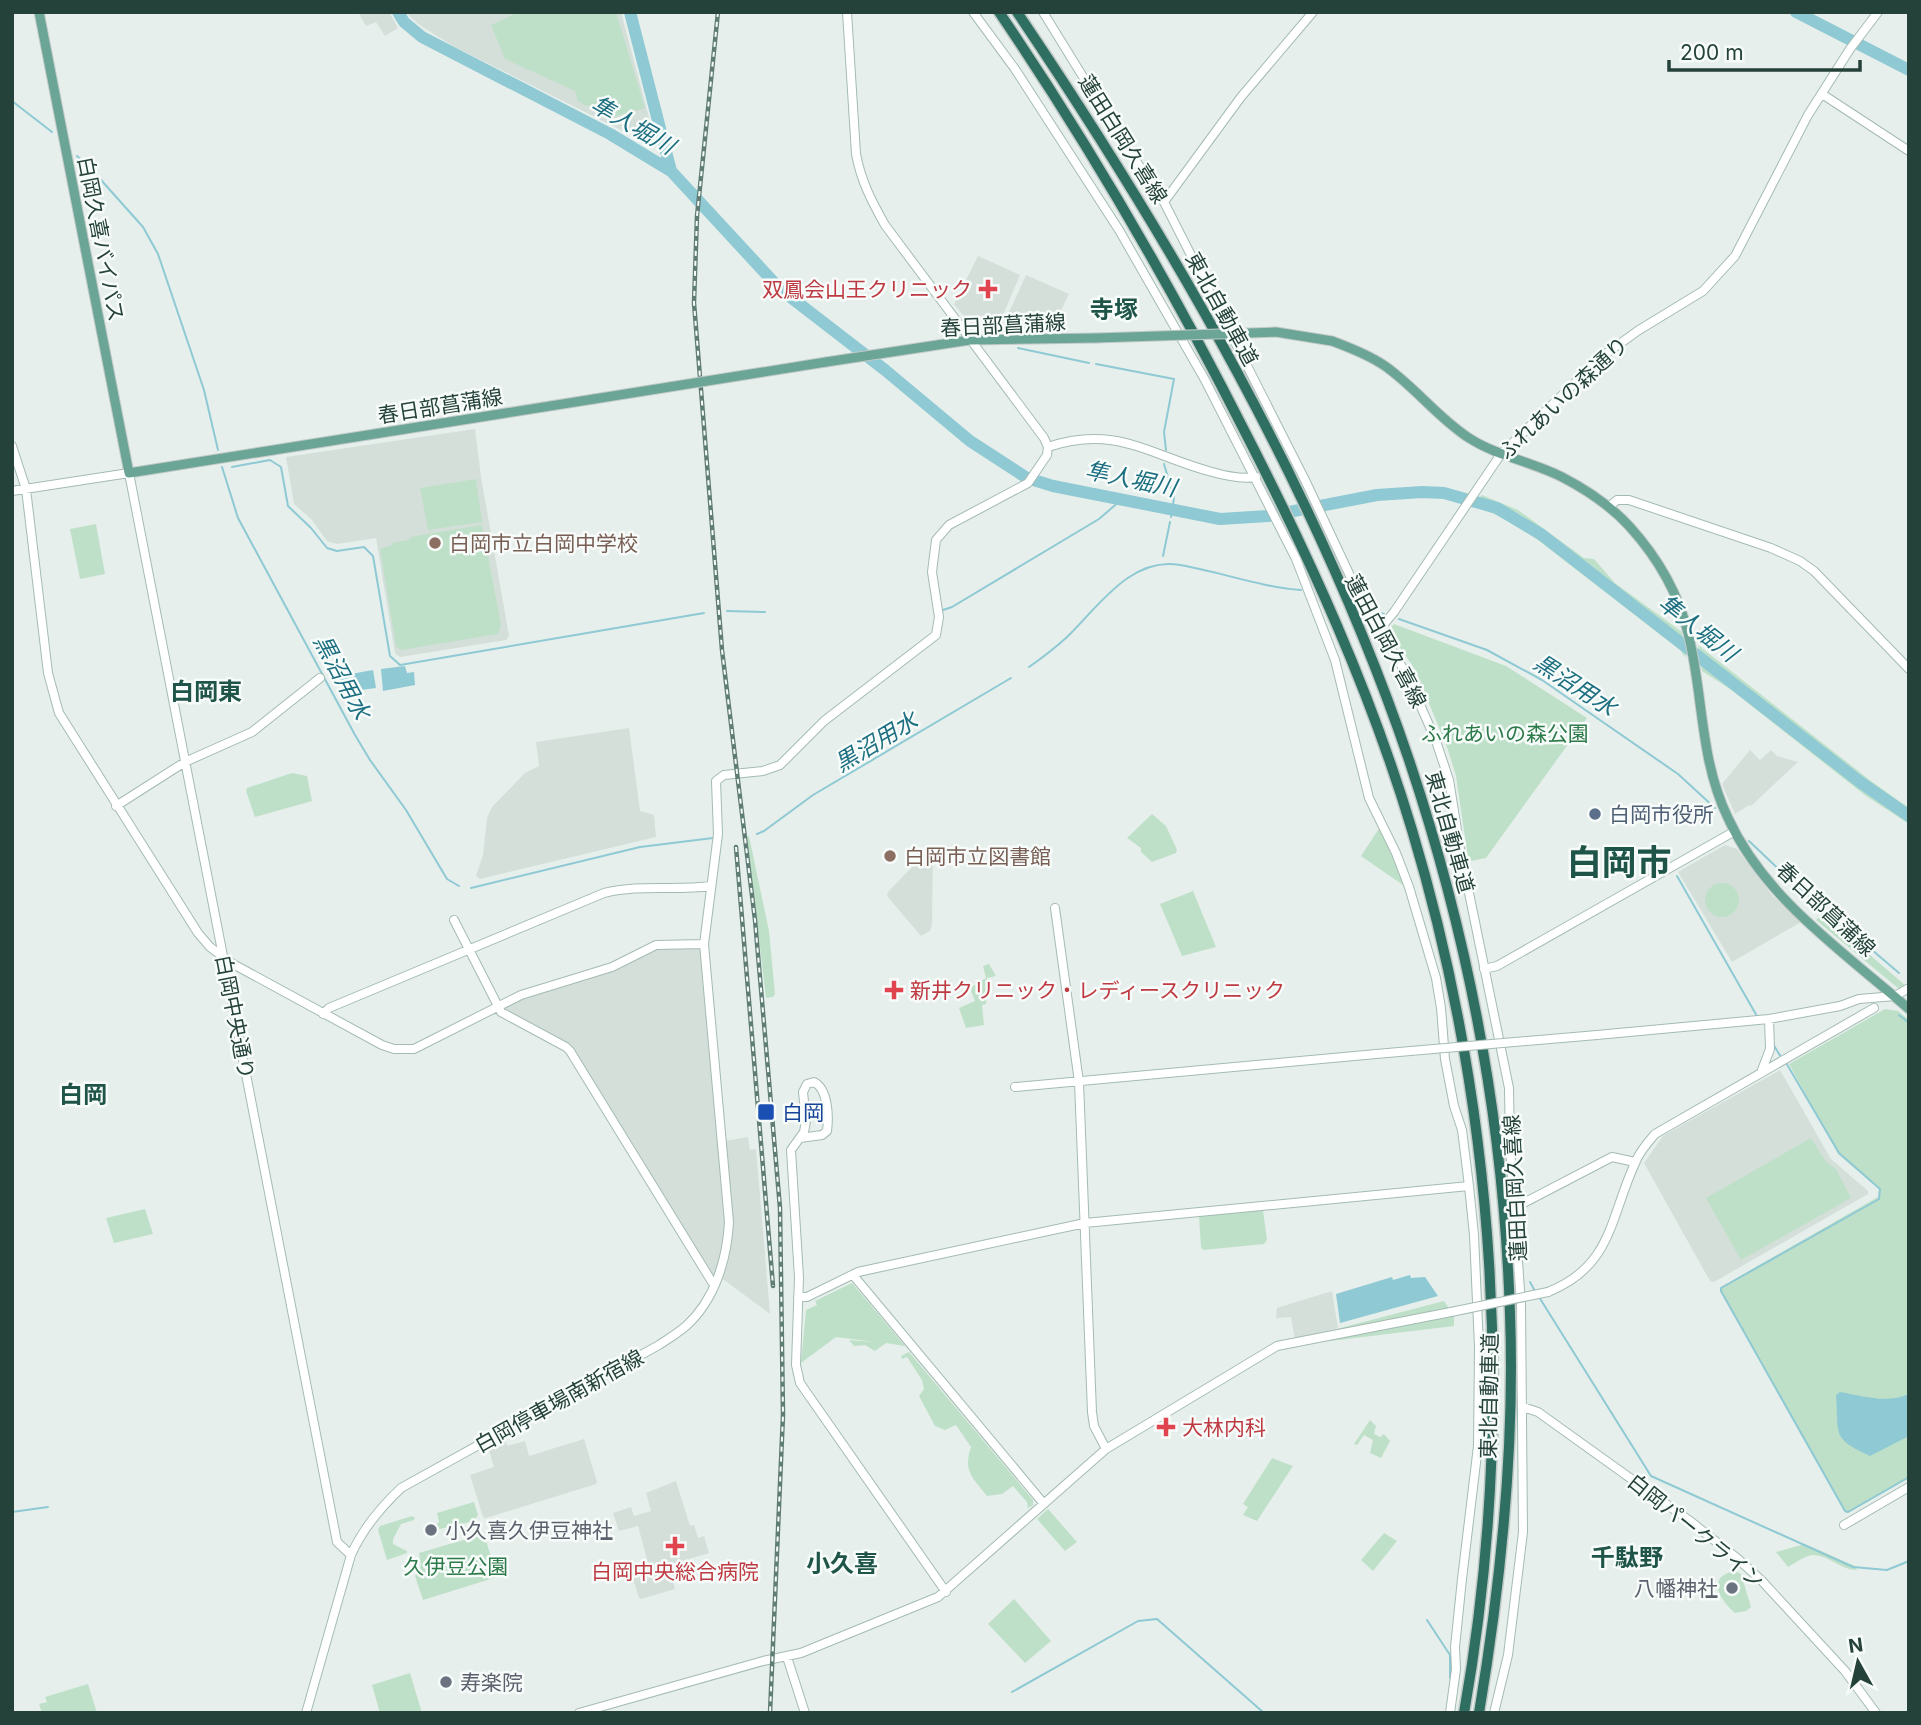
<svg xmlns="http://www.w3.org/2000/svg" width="1921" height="1725" font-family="Inter,'Noto Sans JP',sans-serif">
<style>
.built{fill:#d4dfda}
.green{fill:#bfe0c8}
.water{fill:#8ec9d4}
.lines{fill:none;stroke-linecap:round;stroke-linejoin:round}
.stream{stroke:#8ec9d4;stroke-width:2}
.river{stroke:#8ec9d4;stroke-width:12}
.secondary-casing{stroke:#a4bbb3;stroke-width:10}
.primary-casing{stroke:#c2cac8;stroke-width:11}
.highway-casing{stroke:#c2cac8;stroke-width:13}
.secondary{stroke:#fff;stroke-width:8}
.primary{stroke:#6aa596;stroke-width:9}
.highway{stroke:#2f6f62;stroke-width:10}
.rail-casing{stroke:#5f7d75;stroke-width:4.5}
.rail{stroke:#f7fbf9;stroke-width:2;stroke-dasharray:5;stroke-linecap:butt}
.secondary-bridge-casing{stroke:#a4bbb3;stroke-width:10;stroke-linecap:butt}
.primary-bridge-casing{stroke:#c2cac8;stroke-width:11;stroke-linecap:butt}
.secondary-bridge{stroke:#fff;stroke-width:8}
.primary-bridge{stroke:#6aa596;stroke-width:9}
.health-dot{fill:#e0444e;stroke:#f7fbf9;stroke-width:2.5}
.education-dot{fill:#8d6e63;stroke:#f7fbf9;stroke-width:2.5}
.service-dot{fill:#5c6f8a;stroke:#f7fbf9;stroke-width:2.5}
.transit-dot{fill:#1a4fb4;stroke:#f7fbf9;stroke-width:2.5}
.worship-dot{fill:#6b7280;stroke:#f7fbf9;stroke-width:2.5}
.labels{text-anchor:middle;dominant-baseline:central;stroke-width:5;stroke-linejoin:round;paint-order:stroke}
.street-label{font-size:21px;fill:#24423a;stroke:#f7fbf9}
.health-label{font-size:21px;fill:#be3a42;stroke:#f7fbf9;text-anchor:start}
.education-label{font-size:21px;fill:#785e54;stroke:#f7fbf9;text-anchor:start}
.park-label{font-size:21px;fill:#2d7a4b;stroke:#f7fbf9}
.service-label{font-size:21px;fill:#4e5e75;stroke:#f7fbf9;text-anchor:start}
.transit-label{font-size:21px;fill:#164399;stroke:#f7fbf9;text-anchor:start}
.worship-label{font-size:21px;fill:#5b616d;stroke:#f7fbf9;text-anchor:start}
.water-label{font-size:23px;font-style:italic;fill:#1c6f80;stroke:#f7fbf9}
.quarter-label{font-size:24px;font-weight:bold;fill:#1f5548;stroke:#f7fbf9}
.town-label{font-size:35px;font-weight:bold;fill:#1f5548;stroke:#f7fbf9}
</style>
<rect width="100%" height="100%" fill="#e6efeb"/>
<path class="built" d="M358 12H389L398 28 385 36 376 22 366 26Z
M406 12H621L657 148 453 46 418 24Z
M978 256 1020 275 996 331 985 330 968 321 954 304Z
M1026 275 1069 294 1056 321 1067 330 1041 331 1016 318 1010 330H1001Z
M475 429 481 477 509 636 506 640 400 657 395 653 376 538 337 544 327 541 312 520 294 504 286 457Z
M629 728 640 811 654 815 656 837 480 879 476 876 483 855 487 818 492 807 525 773 539 766 536 742Z
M1750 750 1760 760 1771 750 1777 756 1798 762 1751 806 1749 805 1735 814 1722 784Z
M1725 845 1737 849 1772 895 1801 922 1732 962 1678 872Z
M930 848 933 849 932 924 930 931 921 936 887 896 888 892Z
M701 947 719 1142 748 1137 750 1150 756 1149 770 1314 716 1274 713 1280 570 1045 514 1016 502 1008 522 998 617 970 657 948Z
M1780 1070 1831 1159 1868 1191V1194L1714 1282 1710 1281 1644 1163 1663 1136Z
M1332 1291 1338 1328 1295 1340 1291 1317 1276 1318 1277 1308Z
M504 1435 507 1446 525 1441 529 1456 584 1439 597 1482 596 1484 486 1518 483 1517 470 1475 494 1467 487 1444Z
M676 1481 690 1526 694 1525 698 1538 704 1536 709 1553 669 1565 675 1589 641 1599 639 1598 630 1569 648 1563 638 1526 619 1531 613 1513 631 1507 634 1516 651 1511 646 1493Z"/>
<path class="green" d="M519 12H616L645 108 609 118 605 102 586 106 578 101 575 91 505 59 491 25Z
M476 479 482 522 428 530 420 488Z
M1482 495 1518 510 1584 558 1594 559 1615 583 1682 632 1683 640 1557 540 1519 514 1479 498Z
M1476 505C1521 517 1555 549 1591 577 1622 602 1654 627 1685 652L1686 658 1680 650 1525 530 1492 513 1475 507Z
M96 524 105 574 80 579 70 529Z
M482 525 501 624 498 634 401 650 396 646 380 549 392 545V543L409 540 410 537Z
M1394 624 1506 666 1587 718 1486 858 1471 861 1468 858 1456 776 1448 750 1416 671 1391 634 1390 629Z
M1698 645 1871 781 1909 808V811C1836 762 1767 705 1699 650Z
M1701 666 1886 806 1909 821V824L1866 796 1730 689 1702 671Z
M292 773 307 776 312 801 255 817 246 791 247 788Z
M1152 814 1166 826 1177 850 1176 853 1152 862 1141 852V848L1127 838Z
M1381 829 1405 884 1403 885 1361 856 1378 830Z
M749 836 769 931 775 994 773 997 766 998 747 837Z
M1705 900a17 17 0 1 1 34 0a17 17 0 1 1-34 0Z
M1193 891 1216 947 1182 956 1160 904Z
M1822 914 1905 985 1899 989 1816 920Z
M989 964 996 976 987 978 986 1004 982 1005 984 1025 966 1028 959 1008 975 1001 970 988 986 978 983 966Z
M1885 1009 1898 1011 1909 1020V1478L1848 1513 1845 1512 1720 1291 1721 1287 1878 1197 1879 1189 1838 1154 1789 1064Z
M1811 1138 1826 1162 1836 1169 1851 1198 1741 1260 1706 1198Z
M145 1209 153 1234 114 1243 106 1218Z
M1263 1210 1267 1240 1264 1244 1203 1250 1201 1247 1199 1217 1201 1216Z
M852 1283 905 1346 886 1343 875 1351 865 1345 854 1346 849 1340 875 1342 836 1337 801 1363 806 1310 817 1305 815 1301Z
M1444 1301 1450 1310 1331 1333 1329 1331Z
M1454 1315V1326L1330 1341 1328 1339Z
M909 1352 1033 1500V1505L1028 1508 1027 1502 1013 1486 1002 1494 987 1496C972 1477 963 1471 971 1447L956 1425 945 1430 935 1426 919 1396 924 1389 922 1380 907 1357 902 1359 901 1356Z
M1370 1420 1376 1426 1374 1434 1380 1437 1384 1434 1390 1441 1381 1458 1370 1453 1373 1440 1364 1435 1357 1445 1354 1444Z
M1272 1458 1293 1466 1257 1521 1243 1515 1248 1507 1243 1504Z
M474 1502 478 1515 474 1521 431 1531 432 1527 439 1522 437 1513Z
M1048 1509 1077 1542 1065 1551 1037 1519Z
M412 1516 415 1518 414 1520 401 1524 393 1539V1544L407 1551V1553L387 1560 378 1530 380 1526Z
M1384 1533 1397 1541 1373 1571 1361 1560Z
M484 1534 497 1577 423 1600 415 1576 421 1566 419 1553Z
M1805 1544 1855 1566 1857 1570C1841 1570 1830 1556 1814 1555 1806 1555 1795 1563 1788 1567L1776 1552Z
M1735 1571 1741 1574 1751 1607 1746 1611 1735 1613C1720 1600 1705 1577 1735 1571Z
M1014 1599 1051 1641 1025 1663 988 1624Z
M410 1673 422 1713H380L372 1685Z
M88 1684 97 1713H42L39 1704 47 1702 45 1697Z"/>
<path class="water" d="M405 666 407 673 414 672 415 685 383 691 381 669Z
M373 670 376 688 346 692 338 678 340 676Z
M1410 1275 1411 1278 1425 1277 1438 1296 1340 1323 1336 1294 1392 1277 1393 1280Z
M1840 1392C1864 1396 1886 1404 1909 1394V1436L1870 1456C1831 1438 1839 1435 1836 1395Z"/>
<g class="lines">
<path class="stream" d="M12 101 52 132
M77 156 85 163
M93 171 143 227 158 254 204 390 218 450
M1018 348 1089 363
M1096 364 1174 379 1164 432 1166 450
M1164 464 1174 498 1171 517
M222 467 238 518 355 735 370 760 406 810 447 879 459 886
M232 467 270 460 281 467 288 506 311 528 327 548 337 551 364 547 373 556 390 656 400 665 704 613
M1163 556 1170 522
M943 610 952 607 1099 519 1121 500
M727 611 765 612
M1378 612 1384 614
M1399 619 1487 650 1542 680 1678 774 1715 808
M1029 667C1042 658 1055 648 1067 637 1098 607 1131 556 1180 565 1221 572 1260 587 1301 590
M757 834 764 831 813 795 1011 678
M1749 841 1790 880 1899 973
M1677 876 1758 1018
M471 888 640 847 713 838
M1899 1015 1909 1023
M1773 1044 1781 1057
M1785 1061 1839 1153 1880 1189 1879 1199 1721 1288V1291L1845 1511 1848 1512 1909 1477
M1530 1282 1536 1293
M1539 1297 1651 1476 1853 1567 1887 1570 1909 1561
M12 1512 48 1507
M1427 1620 1450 1655V1678
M1012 1692 1138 1621 1157 1619 1264 1713"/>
<path class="river" d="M398 12 404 22 422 37 610 134 671 171 780 289 885 370 970 441 1027 478 1053 486 1220 519 1268 516 1377 495 1422 492 1444 493 1497 508 1542 535 1860 782 1909 816
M630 12 671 171
M1796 12 1909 70"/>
<g class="secondary-casing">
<path id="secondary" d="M973 12 1015 69 1119 230 1205 380 1296 559 1335 660 1369 798 1396 853 1409 887 1436 978 1441 1008 1445 1059 1454 1106 1462 1130 1469 1186 1474 1235 1479 1346 1478 1446 1462 1579 1455 1647 1456 1669 1450 1713
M1043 12 1125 145 1164 202 1305 480 1361 599 1407 675 1436 741 1449 780 1460 849 1509 1088 1510 1147 1521 1304 1523 1532 1508 1655 1494 1713
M1822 94 1909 151
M1164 202 1241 97 1313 12
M12 446 26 489 48 673 59 713 198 933 210 947 233 964 382 1045 394 1049H414L521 995 612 967 656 945 704 944
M1048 447C1116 424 1151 456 1212 472 1226 476 1242 479 1256 477
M12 491 129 473 337 1542 351 1555
M1609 507 1617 500H1629L1771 548 1800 561 1814 571 1909 669
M1379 630 1394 612 1501 454 1604 355 1639 330 1703 291 1735 256 1808 115 1850 49 1878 12
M116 806 185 762 252 732 320 678
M1055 908 1079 1082 1092 1412 1094 1426 1106 1449
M454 920 501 1012 566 1047 570 1051 712 1282 715 1284
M1484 969 1497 966 1735 831
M323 1014 329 1008 604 893C640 884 675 891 711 886
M1597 1035 1769 1019 1840 1006 1859 999 1895 996 1909 988
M1762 1070 1770 1049 1769 1019
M1015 1087 1376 1054
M800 1138 822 1135 827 1131C829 1116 828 1089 814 1082L807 1084 803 1092 806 1121 804 1132 791 1150 799 1277 796 1365 800 1383 946 1592
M1516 1207 1612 1157 1635 1162
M853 1275 1044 1504
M1548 1292C1613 1266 1610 1216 1636 1161 1640 1151 1648 1142 1655 1134L1874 1008
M798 1297H807L858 1272 1085 1223 1469 1186
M1523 1407 1538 1412 1690 1521 1738 1559 1762 1581 1845 1671 1876 1713
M1844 1525 1909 1487
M787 1657 805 1713
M306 1713 351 1555C362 1530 381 1507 401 1488L659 1345C668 1339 678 1333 686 1326 715 1300 727 1259 729 1222L704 944 718 834 716 781 724 775 763 771 780 765 824 721 936 635 939 617 932 572 936 540 949 525 1028 483 1047 455 1048 447 1044 438 885 225C872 202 861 181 856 154L847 12
M579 1713 763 1661 801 1653 938 1597 1106 1449 1277 1346 1451 1312"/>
</g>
<g class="primary-casing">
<path id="primary" d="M39 12 129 473 594 399
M1332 341C1351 348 1369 355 1385 366 1415 387 1438 418 1469 438 1497 456 1532 462 1562 477 1587 490 1611 506 1630 527 1657 557 1678 592 1688 633 1704 696 1699 758 1728 818 1765 899 1844 952 1909 1009
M826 362 970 340 1096 338"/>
</g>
<g class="highway-casing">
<path id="highway" d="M999 12C1090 146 1170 284 1243 428 1310 558 1370 690 1412 830 1497 1114 1516 1421 1464 1713
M1017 12C1173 243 1319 495 1409 760 1469 939 1504 1126 1510 1314 1515 1447 1501 1582 1479 1713"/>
</g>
<use href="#secondary" class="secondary"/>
<use href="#primary" class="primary"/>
<use href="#highway" class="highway"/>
<g class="rail-casing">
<path id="rail" d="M718 12 697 216 694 303 722 650 755 920 780 1208 783 1415 770 1713
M736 847 773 1286"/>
</g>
<use href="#rail" class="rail"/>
<g class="secondary-bridge-casing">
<path id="secondary-bridge" d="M1376 1054 1597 1035
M1451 1312 1548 1292"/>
</g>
<g class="primary-bridge-casing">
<path id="primary-bridge" d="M1096 338 1276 332 1332 341
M594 399 826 362"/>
</g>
<use href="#secondary-bridge" class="secondary-bridge"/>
<use href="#primary-bridge" class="primary-bridge"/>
</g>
<g class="health-dot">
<path d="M984.5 278.5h7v7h7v7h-7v7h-7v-7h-7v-7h7z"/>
<path d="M890.5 979.5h7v7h7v7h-7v7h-7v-7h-7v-7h7z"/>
<path d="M1162.5 1416.5h7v7h7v7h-7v7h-7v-7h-7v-7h7z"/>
<path d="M671.5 1535.5h7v7h7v7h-7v7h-7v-7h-7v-7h7z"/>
</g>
<g class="education-dot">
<circle cx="435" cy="543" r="7"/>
<circle cx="890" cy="856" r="7"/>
</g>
<circle class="service-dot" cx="1595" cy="814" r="7"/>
<rect class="transit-dot" x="757" y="1103" width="18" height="18" rx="3.5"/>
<g class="worship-dot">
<circle cx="431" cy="1530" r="7"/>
<circle cx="1732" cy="1588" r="7"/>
<circle cx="446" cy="1682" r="7"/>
</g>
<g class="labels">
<g class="street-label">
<text transform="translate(1123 139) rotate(58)">蓮田白岡久喜線</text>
<text transform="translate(101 239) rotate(79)">白岡久喜バイパス</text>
<text transform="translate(1222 309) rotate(61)">東北自動車道</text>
<text transform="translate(1003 325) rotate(-3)">春日部菖蒲線</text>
<text transform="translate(1563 398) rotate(-43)">ふれあいの森通り</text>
<text transform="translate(440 406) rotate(-9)">春日部菖蒲線</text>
<text transform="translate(1386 641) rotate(62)">蓮田白岡久喜線</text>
<text transform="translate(1450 832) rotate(74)">東北自動車道</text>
<text transform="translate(1826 909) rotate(43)">春日部菖蒲線</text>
<text transform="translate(235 1017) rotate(79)">白岡中央通り</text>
<text transform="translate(1515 1188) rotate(-93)">蓮田白岡久喜線</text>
<text transform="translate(1489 1396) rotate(-89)">東北自動車道</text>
<text transform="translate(559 1401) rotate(-29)">白岡停車場南新宿線</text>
<text transform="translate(1696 1531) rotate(39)">白岡パークライン</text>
</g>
<g class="health-label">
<text x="972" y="289" text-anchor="end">双鳳会山王クリニック</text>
<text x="910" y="990">新井クリニック・レディースクリニック</text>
<text x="1182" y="1427">大林内科</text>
<text x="675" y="1571" text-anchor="middle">白岡中央総合病院</text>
</g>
<g class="education-label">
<text x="449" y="543">白岡市立白岡中学校</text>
<text x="904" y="856">白岡市立図書館</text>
</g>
<g class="park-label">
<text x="1505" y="733">ふれあいの森公園</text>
<text x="456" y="1566">久伊豆公園</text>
</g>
<g class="service-label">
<text x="1609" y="814">白岡市役所</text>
</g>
<g class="transit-label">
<text x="782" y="1112">白岡</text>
</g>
<g class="worship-label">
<text x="445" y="1530">小久喜久伊豆神社</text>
<text x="1718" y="1588" text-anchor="end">八幡神社</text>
<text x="460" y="1682">寿楽院</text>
</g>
<g class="water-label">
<text transform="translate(633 125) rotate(30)">隼人堀川</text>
<text transform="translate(1131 479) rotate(12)">隼人堀川</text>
<text transform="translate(1698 628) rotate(38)">隼人堀川</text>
<text transform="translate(342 677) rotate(62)">黒沼用水</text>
<text transform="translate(1575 685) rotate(33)">黒沼用水</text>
<text transform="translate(876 742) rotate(-31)">黒沼用水</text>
</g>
<g class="quarter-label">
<text x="1114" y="309">寺塚</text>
<text x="206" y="691">白岡東</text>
<text x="83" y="1094">白岡</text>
<text x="1627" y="1557">千駄野</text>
<text x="842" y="1563">小久喜</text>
</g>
<g class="town-label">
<text x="1619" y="862">白岡市</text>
</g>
</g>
<rect width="1921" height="1725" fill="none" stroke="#24423a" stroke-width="28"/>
<g transform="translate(1858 1662) rotate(352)" stroke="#f7fbf9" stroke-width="5" paint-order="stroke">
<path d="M0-5L12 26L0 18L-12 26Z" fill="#24423a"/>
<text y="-10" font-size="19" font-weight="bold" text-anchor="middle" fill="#24423a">N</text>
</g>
<path d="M1669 60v10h191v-10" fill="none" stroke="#24423a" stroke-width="3.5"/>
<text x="1680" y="60" font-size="21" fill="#24423a" stroke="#f7fbf9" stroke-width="5" paint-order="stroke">200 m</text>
</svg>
